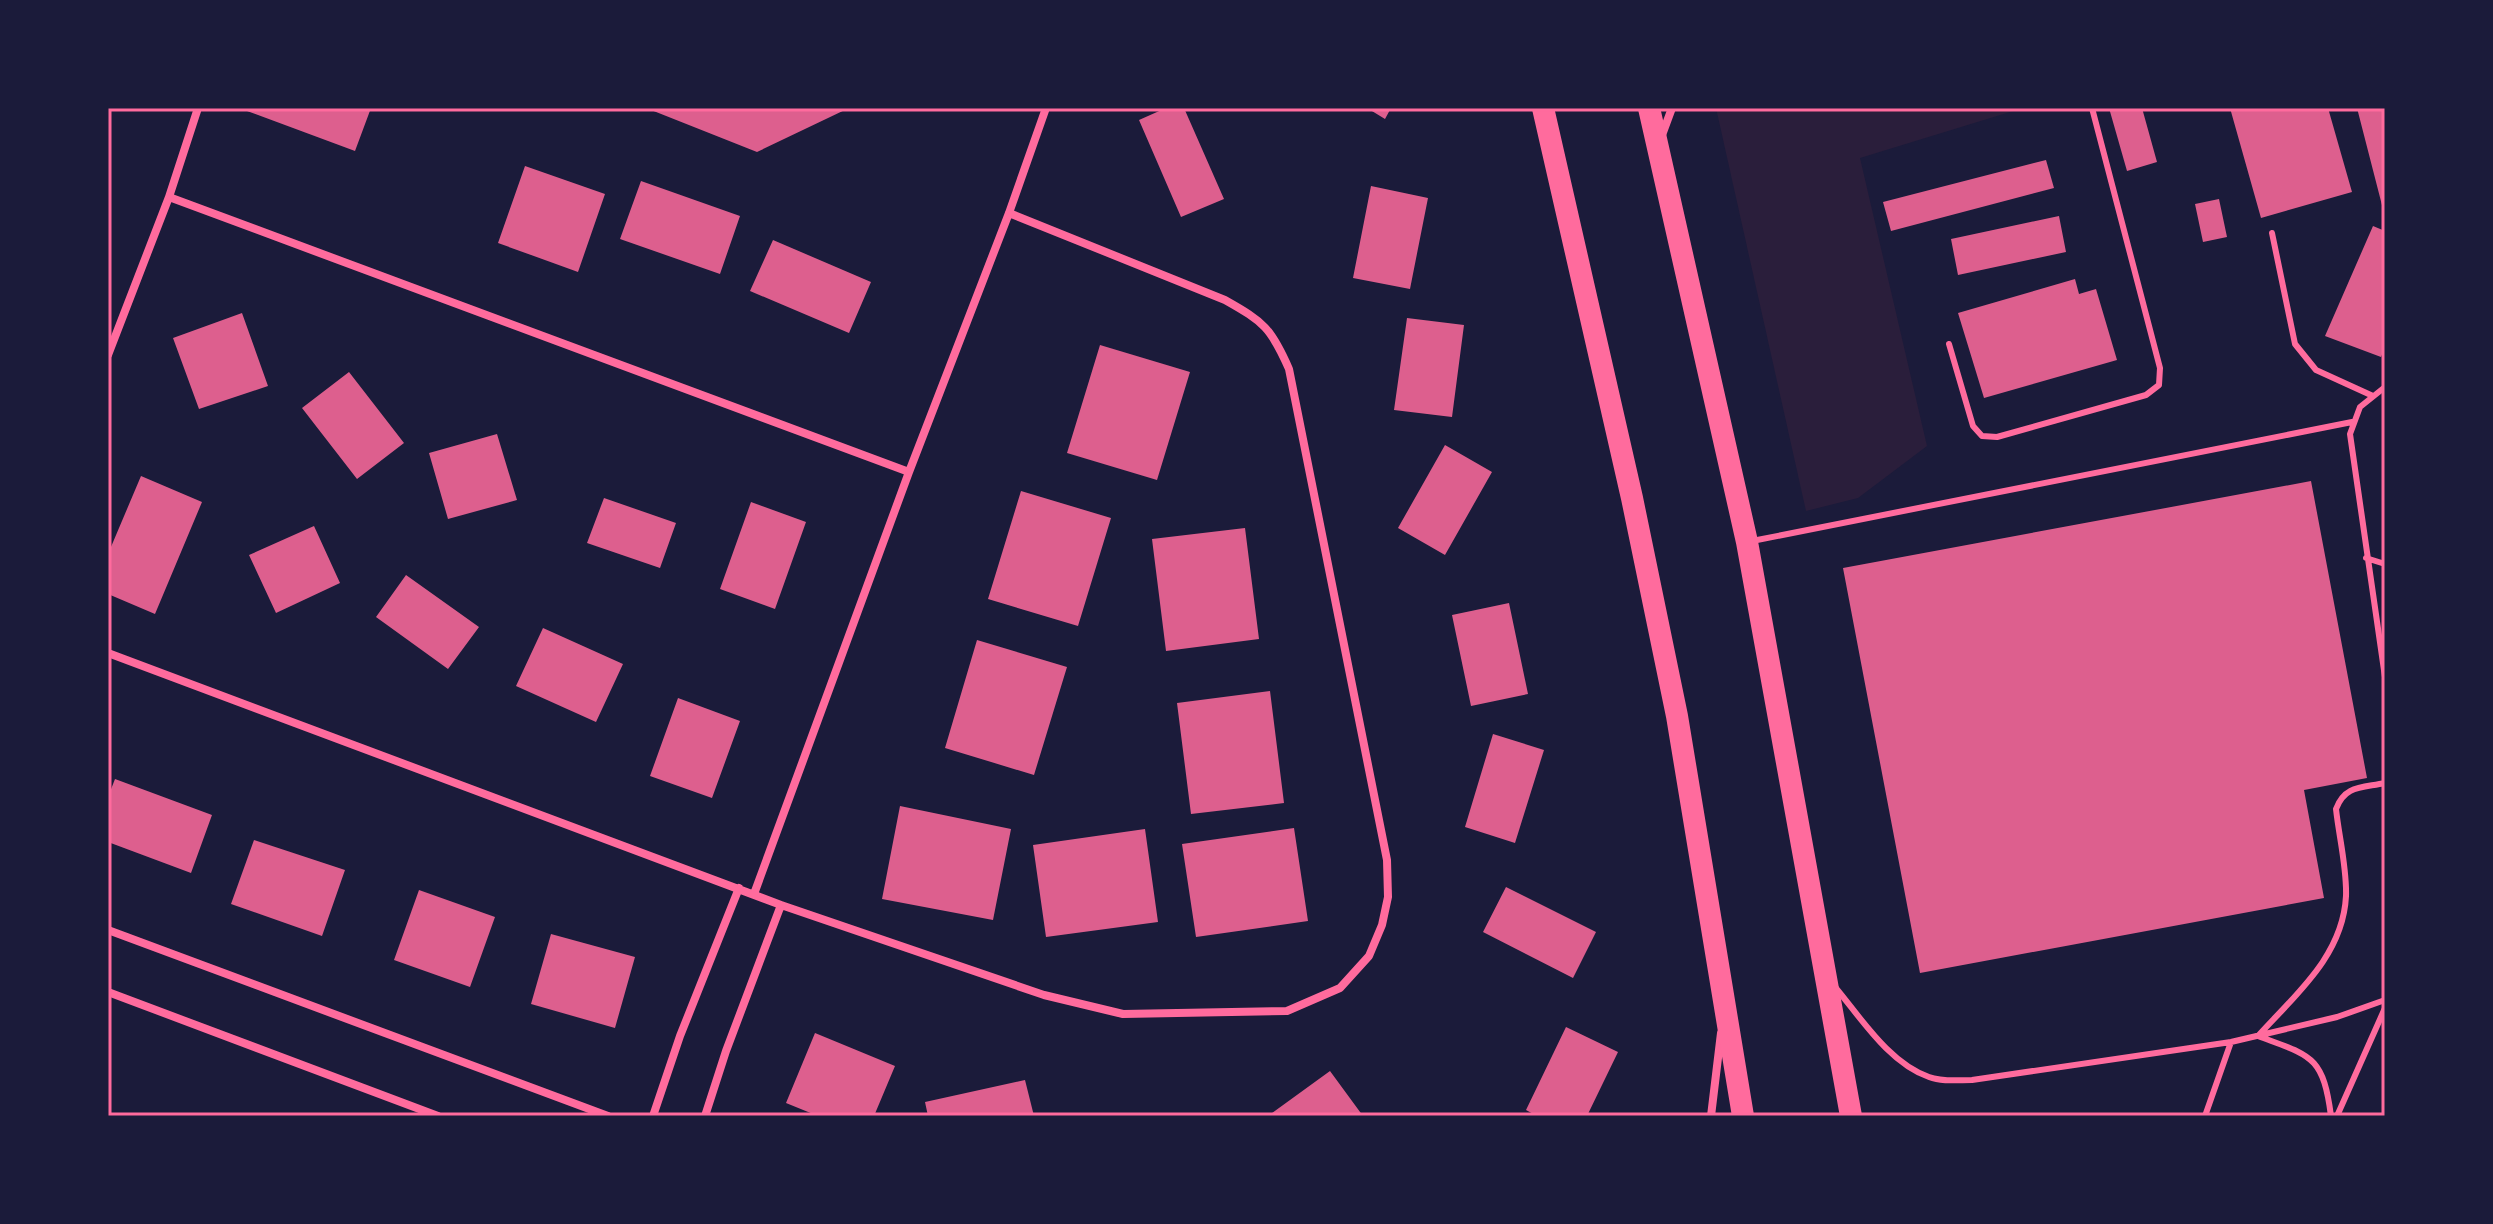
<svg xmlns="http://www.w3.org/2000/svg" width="2493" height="1224" font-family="Arial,sans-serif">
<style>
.green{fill:#2a1e3b}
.building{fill:#dd5f8e}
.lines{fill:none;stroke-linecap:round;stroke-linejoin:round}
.service{stroke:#ff6b9d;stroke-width:6}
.minor{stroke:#ff6b9d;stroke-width:8}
.trunk{stroke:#ff6b9d;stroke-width:22}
.neatline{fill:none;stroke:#ff6b9d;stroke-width:3}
</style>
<rect width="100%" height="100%" fill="#1b1b3a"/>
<path class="green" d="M1716 108H2023L1860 158 1927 446 1858 498 1806 511Z"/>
<path class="building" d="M248 108H371L355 151 247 111Z
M646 108H849L757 152Z
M1166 108H1184L1224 199 1181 217 1139 120Z
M1367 108H1391L1385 119Z
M2109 108H2142L2157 162 2127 171Z
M2230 108H2328L2352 192 2261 218Z
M2357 108H2385V213H2384Z
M2046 160 2054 188 1891 231 1883 202Z
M525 166 605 194 578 272 498 243Z
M641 181 740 216 720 274 620 239Z
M1371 186 1428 198 1410 289 1353 278Z
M2219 199 2227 237 2203 242 2195 204Z
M2059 216 2066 252 1958 275 1951 239Z
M2373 226 2385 231V347L2381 357 2325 336Z
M773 240 871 282 849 333 750 291Z
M2075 279 2079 294 2096 289 2117 360 1984 398 1958 313Z
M242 313 268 386 199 409 173 338Z
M1407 318 1464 325 1452 417 1394 410Z
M1100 345 1190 372 1157 480 1067 453Z
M349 372 404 443 357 479 302 408Z
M497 434 517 500 448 519 429 453Z
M1445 445 1492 472 1445 555 1398 528Z
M141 476 202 502 155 614 108 594V554Z
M2311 481 2367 778 2304 790 2324 898 1920 973 1843 568Z
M1021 491 1111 518 1078 626 988 599Z
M604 498 676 523 660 568 587 543Z
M751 502 806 522 775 609 720 589Z
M314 526 340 583 276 613 249 555Z
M1245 528 1259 639 1166 651 1152 539Z
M406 575 479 627 448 669 376 617Z
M1509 603 1528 694 1471 706 1452 615Z
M543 628 623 664 596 722 516 686Z
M977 640 1067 667 1034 775 945 748Z
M1270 691 1284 803 1191 814 1177 703Z
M678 698 740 721 712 798 650 776Z
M1493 734 1544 750 1515 843 1465 827Z
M115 779 212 815 191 873 108 842V797Z
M900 806 1011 829 993 920 882 899Z
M1294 828 1308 921 1196 937 1182 844Z
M1145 829 1158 922 1046 937 1033 845Z
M254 840 345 870 322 936 231 904Z
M1506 887 1596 932 1573 978 1483 932Z
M419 890 495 917 470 987 394 960Z
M551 934 635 957 615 1028 531 1004Z
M1566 1027 1618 1052 1587 1116H1537L1526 1110Z
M815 1033 895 1066 874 1116H818L786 1103Z
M1330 1071 1363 1116H1268Z
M1025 1080 1034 1116H928L925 1102Z"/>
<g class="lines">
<path class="service" d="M2272 233 2295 344 2316 370 2373 396
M1949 344 1973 426 1982 436 1997 437 2146 395 2159 385 2160 368 2092 108
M2385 387 2360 407 2350 434 2385 677
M1752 541 2352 422
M2366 558 2385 564
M1835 987C1861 1018 1889 1063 1929 1077 1942 1082 1958 1080 1972 1080L2231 1042 2337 1017 2385 1000
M2205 1116 2231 1042
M2331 1116C2323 1055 2311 1056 2258 1036 2295 995 2343 956 2346 896 2347 868 2339 837 2336 809 2345 785 2362 788 2385 783
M2337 1116 2385 1008"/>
<path class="minor" d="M1662 135 1672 108
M169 197 909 472
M108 355 169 197 198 108
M108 653 781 905 1044 995 1123 1014 1287 1011 1340 988 1369 956 1382 925 1388 897 1387 860 1289 369C1271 328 1264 322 1225 300L1009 213
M754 894 909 472 1009 213 1046 108
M108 930 608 1116
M108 992 438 1116
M653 1116 680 1036 739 888
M705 1116 726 1051 781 905
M1711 1116 1721 1033"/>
<path class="trunk" d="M1543 108 1632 498 1677 716 1743 1116
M1649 108 1747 542 1851 1116"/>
</g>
<rect width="2493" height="1224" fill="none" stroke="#1b1b3a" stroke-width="220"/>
<rect x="110" y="110" width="2273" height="1004" class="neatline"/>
</svg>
